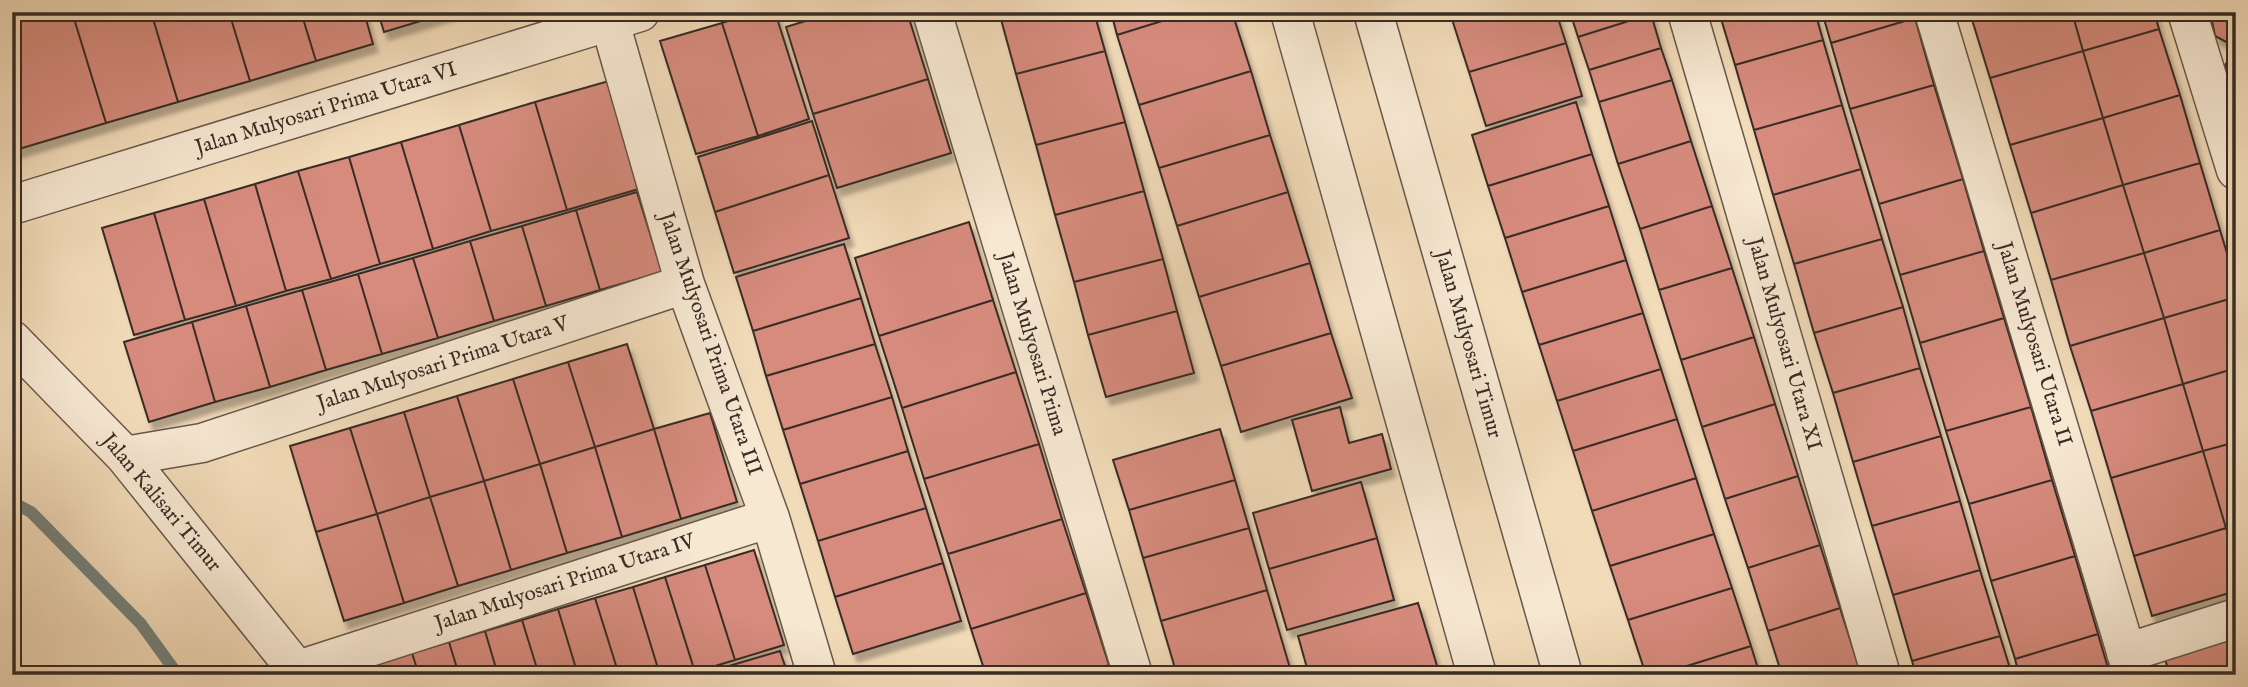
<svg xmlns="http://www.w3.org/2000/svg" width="2248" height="687" font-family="'IM FELL English',serif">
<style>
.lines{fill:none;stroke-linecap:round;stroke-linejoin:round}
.stream{stroke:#74817b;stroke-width:12}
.building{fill:#d68b7d;stroke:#382c26;stroke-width:2;filter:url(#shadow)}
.minor-casing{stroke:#66584b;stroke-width:41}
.minor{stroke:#f7e8d2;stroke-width:38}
.labels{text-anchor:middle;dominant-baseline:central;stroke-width:5;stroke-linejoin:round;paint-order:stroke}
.street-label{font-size:21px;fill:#382c26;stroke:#f7e8d2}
</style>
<defs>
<filter id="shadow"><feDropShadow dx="4.5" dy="8" stdDeviation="2" flood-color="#0004"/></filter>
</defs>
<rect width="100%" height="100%" fill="#f2dbb9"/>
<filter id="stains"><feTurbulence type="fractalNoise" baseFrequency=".00286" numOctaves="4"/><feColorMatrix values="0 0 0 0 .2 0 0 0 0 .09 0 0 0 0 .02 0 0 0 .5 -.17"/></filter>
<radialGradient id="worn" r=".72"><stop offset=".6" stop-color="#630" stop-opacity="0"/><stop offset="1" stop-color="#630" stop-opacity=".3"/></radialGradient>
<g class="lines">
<path class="stream" d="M12 502 31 512 141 624 178 675"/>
</g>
<path class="building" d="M12 12H72L106 123 19 149 12 126Z
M72 12H151L178 102 106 123Z
M151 12H229L250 81 178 102Z
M229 12H301L316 61 250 81Z
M301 12H364L373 44 316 61Z
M378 12H451L384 32Z
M754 12H775L809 119 758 136 722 23Z
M835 12H907L928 79 813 114 786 27Z
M999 12H1094L1105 51 1016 74Z
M1111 12H1191L1117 35Z
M1191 12H1232L1251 71 1139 105 1117 35Z
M1556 12 1566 43 1469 72 1450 13Z
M1570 12H1650L1651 14 1578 37Z
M1719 12H1815L1823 40 1735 65Z
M1822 12H1913L1915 18 1831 43Z
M2072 12 2083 51 1990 78 1970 13Z
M2072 12H2154L2159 29 2083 51Z
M2210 12H2236V47L2215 36Z
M1651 14 1661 48 1589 70 1578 37Z
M1915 18 1934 85 1850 109 1831 43Z
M722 23 758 136 696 154 660 41Z
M2159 29 2180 95 2103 118 2083 51Z
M1823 40 1842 105 1754 130 1735 65Z
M1566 43 1582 96 1486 126 1469 72Z
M1661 48 1672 80 1599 102 1589 70Z
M2233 50 2236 51V73L2224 68Z
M1105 51 1125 122 1036 145 1016 74Z
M2083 51 2103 118 2010 145 1990 78Z
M1251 71 1270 135 1159 168 1139 105Z
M928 79 951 153 837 188 813 114Z
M1672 80 1691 141 1618 164 1599 102Z
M609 81 642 188 567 210 535 102Z
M1934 85 1963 179 1879 204 1850 109Z
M2180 95 2200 163 2123 185 2103 118Z
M535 102 567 210 491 231 459 125Z
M1576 102 1592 154 1488 186 1472 135Z
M1842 105 1861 169 1773 195 1754 130Z
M2103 118 2123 185 2031 213 2010 145Z
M812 121 829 175 715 212 698 157Z
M1125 122 1144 191 1055 215 1036 145Z
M459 125 491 231 433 249 401 142Z
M12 126 19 149 12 151Z
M1270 135 1288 192 1177 226 1159 168Z
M1691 141 1712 206 1640 229 1618 164Z
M401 142 433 249 380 264 349 157Z
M1592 154 1609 206 1505 238 1488 186Z
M349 157 380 264 331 279 298 171Z
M2200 163 2220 230 2144 253 2123 185Z
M1861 169 1882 239 1794 264 1773 195Z
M298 171 331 279 286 291 255 184Z
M829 175 849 238 734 273 715 212Z
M1963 179 1984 251 1900 275 1879 204Z
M255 184 286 291 236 306 204 199Z
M2123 185 2144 253 2051 280 2031 213Z
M1144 191 1163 259 1074 282 1055 215Z
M637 192 662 272 600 290 576 210Z
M1288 192 1310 263 1199 297 1177 226Z
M204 199 236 306 185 320 154 213Z
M1609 206 1626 260 1522 292 1505 238Z
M1712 206 1732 268 1659 290 1640 229Z
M576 210 600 290 546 306 522 226Z
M154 213 185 320 134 335 102 228Z
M969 222 993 300 879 336 855 258Z
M522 226 546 306 494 321 470 241Z
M2220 230 2236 283V297L2164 318 2144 253Z
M1882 239 1903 307 1814 333 1794 264Z
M470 241 494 321 438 338 413 258Z
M844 244 861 298 753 331 736 277Z
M1984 251 2004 318 1920 343 1900 275Z
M2144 253 2164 318 2070 346 2051 280Z
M413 258 438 338 382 354 358 274Z
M1163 259 1177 311 1088 335 1074 282Z
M1626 260 1643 313 1539 345 1522 292Z
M1310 263 1331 333 1221 366 1199 297Z
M1732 268 1754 337 1681 360 1659 290Z
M358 274 382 354 326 370 302 290Z
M302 290 326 370 270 387 246 306Z
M2236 297V368L2183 384 2164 318Z
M861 298 875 344 766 376 753 331Z
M993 300 1016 372 902 408 879 336Z
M246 306 270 387 215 402 192 322Z
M1903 307 1920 368 1833 393 1814 333Z
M1177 311 1194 373 1106 397 1088 335Z
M1643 313 1661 369 1557 401 1539 345Z
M2004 318 2031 407 1946 431 1920 343Z
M2164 318 2183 384 2091 411 2070 346Z
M192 322 215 402 149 422 124 342Z
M1331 333 1352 398 1241 432 1221 366Z
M1754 337 1775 404 1702 427 1681 360Z
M627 344 654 429 595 447 568 362Z
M875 344 892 397 783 430 766 376Z
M568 362 595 447 540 464 513 379Z
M1920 368 1941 436 1853 462 1833 393Z
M2236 368V442L2203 451 2183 384Z
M1661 369 1677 419 1573 451 1557 401Z
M1016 372 1039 444 924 479 902 408Z
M513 379 540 464 484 481 457 396Z
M2183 384 2203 451 2111 478 2091 411Z
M457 396 484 481 430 497 404 412Z
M892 397 908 451 800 484 783 430Z
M1775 404 1798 476 1725 499 1702 427Z
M1340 407 1349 443 1382 434 1391 469 1312 491 1292 420Z
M2031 407 2052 480 1969 504 1946 431Z
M404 412 430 497 377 514 350 428Z
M710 413 737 502 681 519 654 429Z
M1677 419 1696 478 1592 511 1573 451Z
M350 428 377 514 316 532 290 446Z
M654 429 681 519 622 537 595 447Z
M1220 429 1235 480 1129 510 1113 460Z
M1941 436 1960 501 1872 526 1853 462Z
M2236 442V526L2226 528 2203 451Z
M1039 444 1062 519 948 554 924 479Z
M595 447 622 537 567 553 540 464Z
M908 451 926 508 818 541 800 484Z
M2203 451 2226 528 2134 556 2111 478Z
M540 464 567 553 511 570 484 481Z
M1798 476 1820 545 1748 568 1725 499Z
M1696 478 1714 534 1610 566 1592 511Z
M1235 480 1249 528 1143 558 1129 510Z
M2052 480 2075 556 1991 581 1969 504Z
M484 481 511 570 458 586 430 497Z
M1361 482 1377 538 1269 569 1253 513Z
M430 497 458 586 404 603 377 514Z
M1960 501 1980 570 1893 595 1872 526Z
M926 508 943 563 835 597 818 541Z
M377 514 404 603 344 621 316 532Z
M1062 519 1086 593 971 629 948 554Z
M2236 526V558L2226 528Z
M1249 528 1267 590 1161 621 1143 558Z
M2226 528 2236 558V591L2152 616 2134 556Z
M1714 534 1732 588 1628 620 1610 566Z
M1377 538 1394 600 1287 630 1269 569Z
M1820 545 1840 608 1768 631 1748 568Z
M754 550 784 645 735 660 705 565Z
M2075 556 2098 634 2015 659 1991 581Z
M943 563 961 621 853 654 835 597Z
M705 565 735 660 695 672 665 577Z
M1980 570 2000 636 1912 661 1893 595Z
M665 577 695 672 687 675H660L633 587Z
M633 587 660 675H619L595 598Z
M1732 588 1751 646 1658 675H1646L1628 620Z
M1267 590 1292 675H1177L1161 621Z
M1086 593 1109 665 1077 675H986L971 629Z
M595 598 619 675H578L558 609Z
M1418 603 1438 669 1417 675H1309L1298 636Z
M1840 608 1861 674 1782 675 1768 631Z
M558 609 578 675H539L522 620Z
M522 620 539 675H498L485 631Z
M485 631 498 675H459L449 642Z
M2236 631V675H2170L2163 653Z
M2098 634 2110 675H2019L2015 659Z
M2000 636 2012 675H1916L1912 661Z
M449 642 459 675H419L412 653Z
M1751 646 1760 675H1658Z
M780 651 788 675H732L729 666Z
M412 653 419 675H377L374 665Z
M1109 665 1112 675H1077Z
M729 666 732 675H699Z
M1438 669 1439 675H1417Z"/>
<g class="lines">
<g class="minor-casing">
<path id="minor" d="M607 12 685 284 770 518 817 675
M932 12 1133 675
M1290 12 1477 675
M1373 12 1563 675
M1687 12 1881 675
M1934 12 2133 675
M2187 12 2236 170
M12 205 640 12
M12 340 125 456 301 675
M125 456 202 443 685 284
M2126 653 2236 618
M298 670 770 518"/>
</g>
<use href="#minor" class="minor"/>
</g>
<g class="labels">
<g class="street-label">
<text transform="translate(326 109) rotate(-17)">Jalan Mulyosari Prima Utara VI</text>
<text transform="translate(710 344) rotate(71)">Jalan Mulyosari Prima Utara III</text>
<text transform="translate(1032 344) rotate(73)">Jalan Mulyosari Prima</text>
<text transform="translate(1468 344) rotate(74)">Jalan Mulyosari Timur</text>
<text transform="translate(1784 344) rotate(74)">Jalan Mulyosari Utara XI</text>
<text transform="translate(2034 344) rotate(73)">Jalan Mulyosari Utara II</text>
<text transform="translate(443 364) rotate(-18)">Jalan Mulyosari Prima Utara V</text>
<text transform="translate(161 503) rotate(50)">Jalan Kalisari Timur</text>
<text transform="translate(565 583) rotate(-18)">Jalan Mulyosari Prima Utara IV</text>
</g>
</g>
<rect width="2248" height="687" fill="none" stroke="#f2dbb9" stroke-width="42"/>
<rect x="14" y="14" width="2220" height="659" fill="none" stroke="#382c26" stroke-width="3.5"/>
<rect x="21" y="21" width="2206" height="645" fill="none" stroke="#382c26" stroke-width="2"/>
<rect width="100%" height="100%" filter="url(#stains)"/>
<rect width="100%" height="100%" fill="url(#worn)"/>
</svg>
